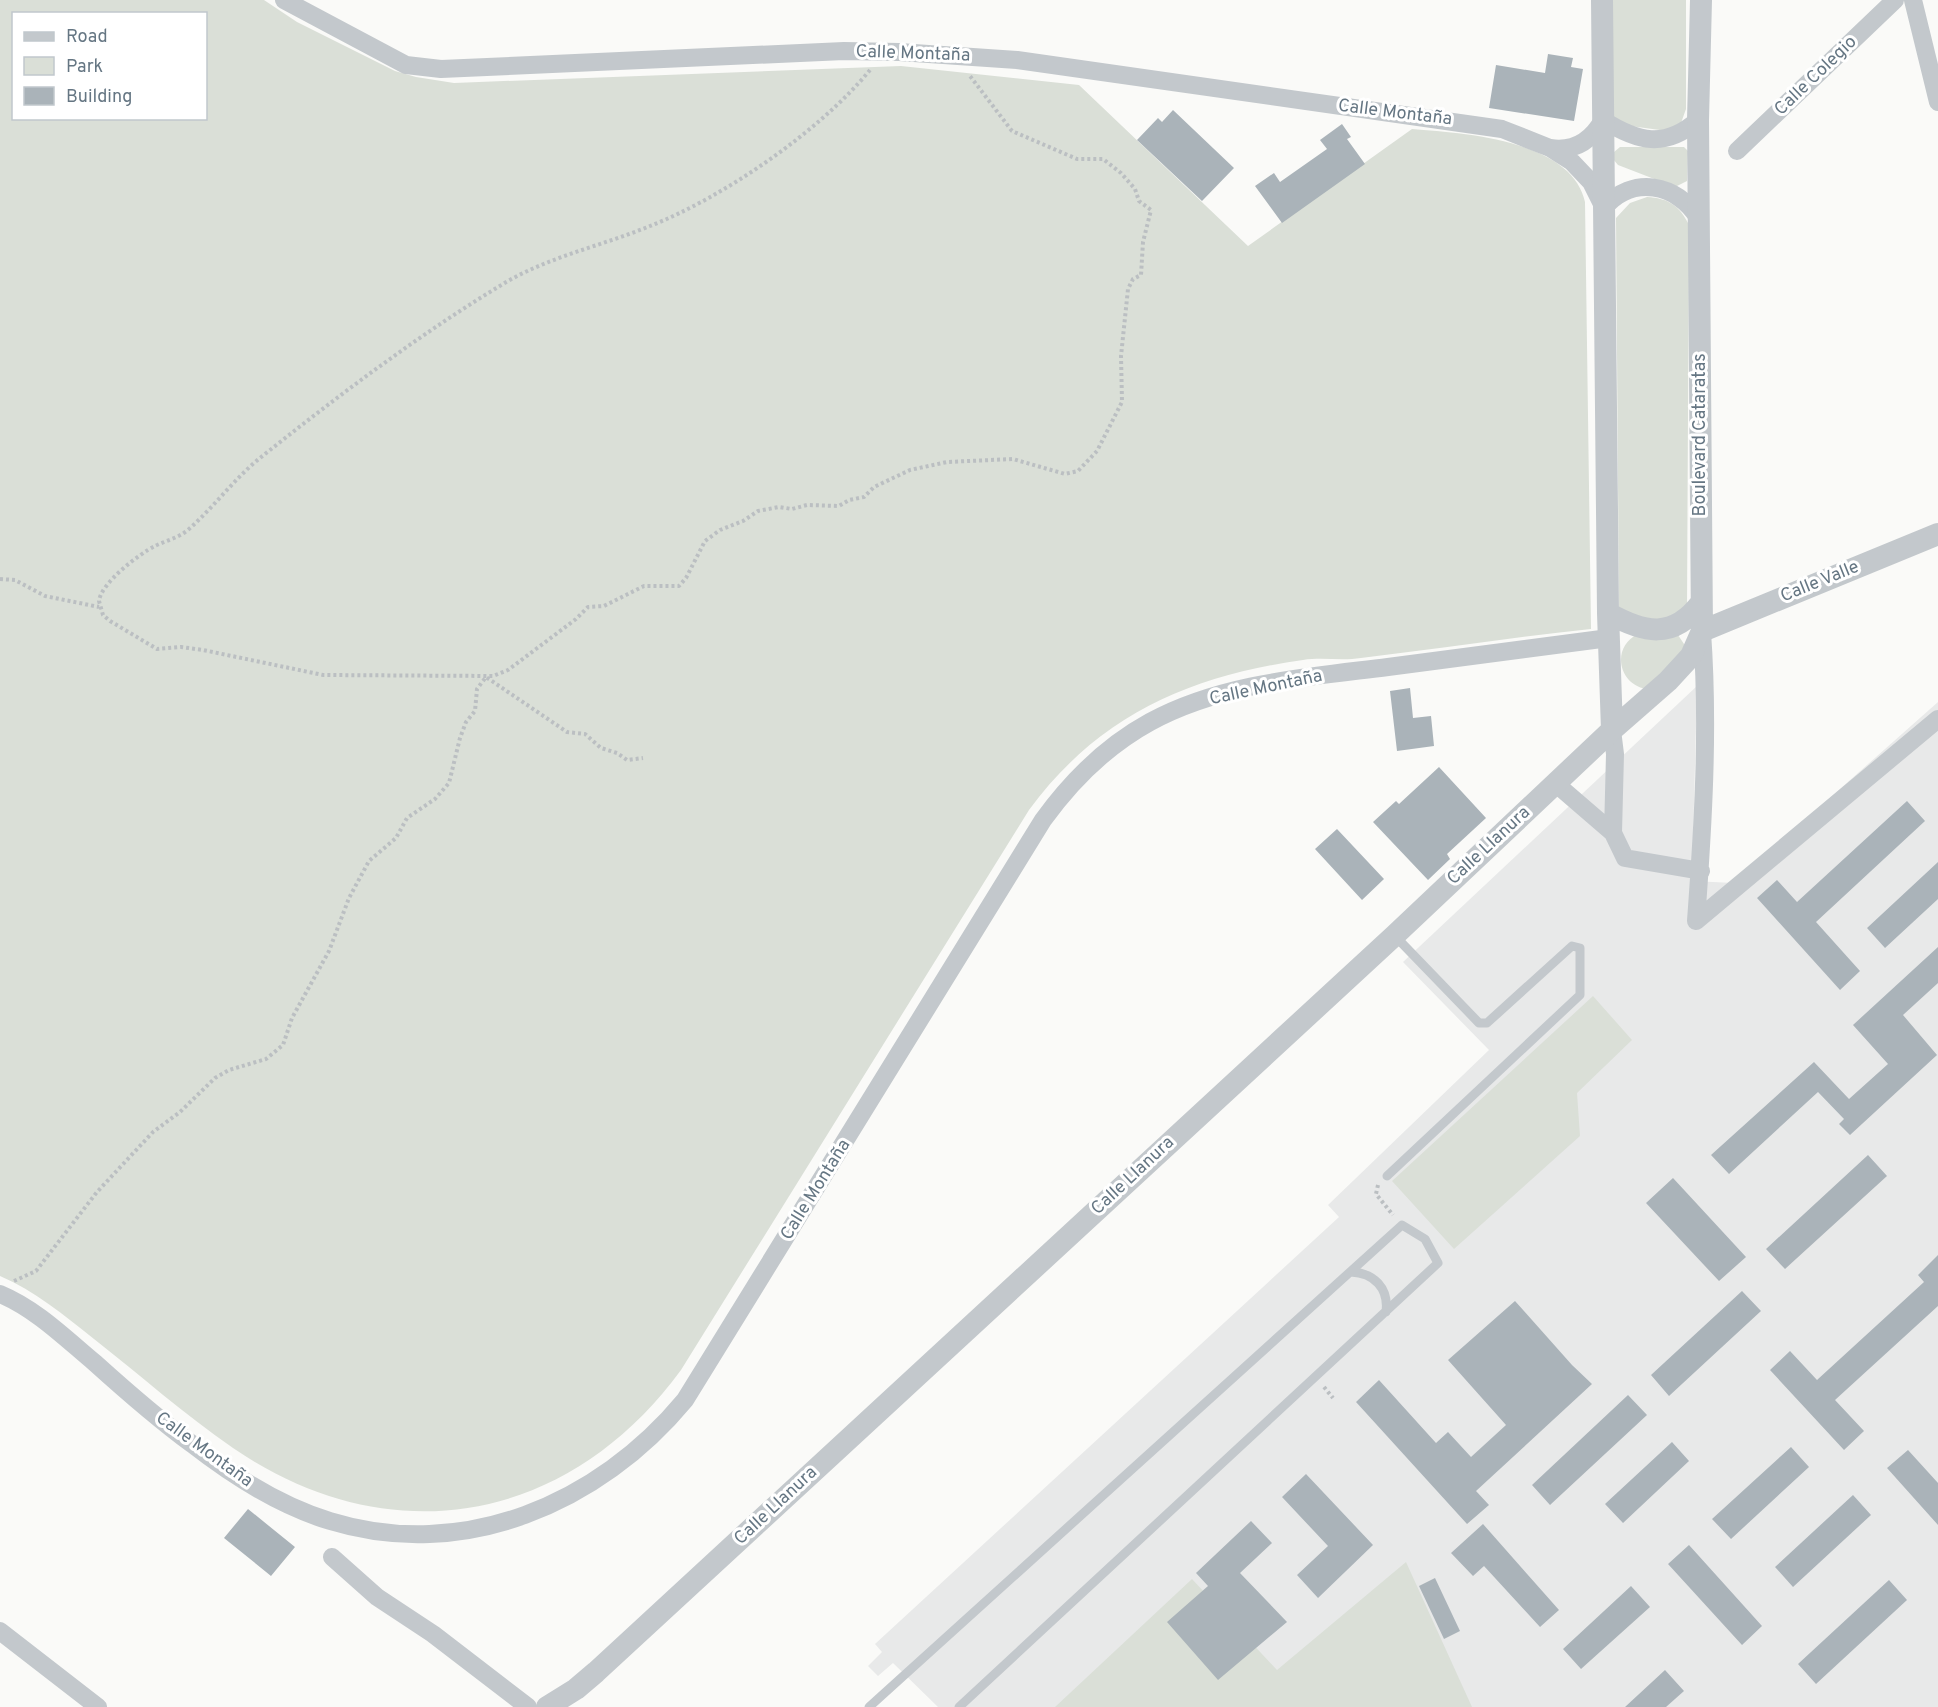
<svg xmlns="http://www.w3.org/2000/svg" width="1938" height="1707" font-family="Overpass,sans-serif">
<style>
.built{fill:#e8e9e9}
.green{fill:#dadfd7;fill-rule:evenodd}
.building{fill:#aab3b9}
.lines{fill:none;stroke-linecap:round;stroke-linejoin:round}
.path{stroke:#bbbfc2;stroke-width:4;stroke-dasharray:3 3;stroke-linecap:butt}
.service{stroke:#c3c8cc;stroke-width:9}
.minor{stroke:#c3c8cc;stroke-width:18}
.tertiary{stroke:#c3c8cc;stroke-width:22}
.labels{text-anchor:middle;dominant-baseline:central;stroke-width:6;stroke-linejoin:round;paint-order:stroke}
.street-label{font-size:18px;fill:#657683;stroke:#fff}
</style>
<rect width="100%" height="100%" fill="#fafaf8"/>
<path class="built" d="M1697 686 1692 881 1734 883 1938 702V1707H938L893 1663 878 1676 868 1666 882 1652 875 1644 1339 1217 1328 1205 1489 1050 1403 962Z"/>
<path class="green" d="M0 0H264L297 22 395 71 416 77 454 83 901 66 1079 85 1248 246 1412 129C1464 133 1572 140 1585 202L1591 629C1514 637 1438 649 1361 658 1342 661 1322 657 1303 660 1189 676 1098 716 1029 810L681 1370C569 1523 391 1556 233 1448 185 1415 140 1375 94 1339 64 1315 35 1291 0 1276ZM14 14H206V118H14Z
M1613 0H1686V109L1681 123 1667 131 1623 125 1614 120 1611 110Z
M1620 147H1684L1688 151 1687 181 1675 187 1618 165 1613 159 1614 152Z
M1647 197C1668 198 1680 206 1689 225L1687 610 1665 620 1619 616 1616 218 1630 203Z
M1638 634 1678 635 1686 647 1646 689C1618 684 1611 647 1638 634Z
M1593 996 1632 1040 1577 1093 1580 1136 1454 1249 1392 1181Z
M1406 1562 1472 1707H1055L1192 1579 1277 1670Z"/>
<path class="building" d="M1548 54 1573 58 1571 67 1583 69 1574 121 1489 108 1496 65 1545 73Z
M1173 110 1234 168 1202 201 1137 140 1158 118 1162 122Z
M1342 124 1351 137 1347 139 1365 164 1282 223 1255 186 1274 173 1280 182 1327 149 1320 140Z
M1410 688 1413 718 1431 716 1434 746 1397 751 1390 691Z
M1439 767 1486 818 1447 854 1450 859 1428 880 1373 822 1396 801 1399 804Z
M1907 801 1925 821 1816 922 1860 971 1840 990 1757 898 1777 880 1797 902Z
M1337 829 1384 879 1362 900 1315 849Z
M1938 862V899L1885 948 1867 928Z
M1938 947V983L1903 1015 1937 1055 1850 1135 1839 1124 1844 1119 1818 1092 1729 1174 1711 1155 1814 1062 1849 1099 1888 1064 1853 1025Z
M1868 1155 1887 1176 1785 1269 1766 1249Z
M1673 1178 1746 1257 1719 1281 1646 1203Z
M1938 1255V1306L1835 1400 1864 1431 1844 1450 1770 1370 1790 1351 1817 1380 1924 1282 1918 1275Z
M1742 1291 1761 1311 1669 1396 1651 1375Z
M1515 1301 1572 1365 1592 1384 1476 1491 1489 1505 1467 1524 1356 1402 1379 1380 1436 1443 1448 1432 1471 1457 1506 1425 1448 1360Z
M1628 1395 1647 1415 1550 1505 1532 1485Z
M1672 1442 1689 1461 1623 1523 1605 1504Z
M1791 1447 1809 1467 1731 1539 1712 1519Z
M1908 1450 1938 1483V1525L1887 1468Z
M1306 1474 1373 1545 1318 1598 1297 1575 1328 1546 1282 1497Z
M1853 1495 1871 1515 1793 1587 1775 1567Z
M248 1509 295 1547 271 1576 224 1538Z
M1251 1521 1272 1543 1240 1573 1287 1622 1218 1680 1167 1622 1208 1586 1196 1573Z
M1483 1524 1559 1610 1540 1627 1484 1566 1473 1576 1451 1553Z
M1689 1545 1762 1626 1742 1645 1668 1564Z
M1435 1578 1460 1631 1444 1639 1419 1586Z
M1889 1580 1907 1600 1816 1684 1798 1664Z
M1631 1586 1650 1607 1581 1669 1563 1649Z
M1665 1670 1684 1691 1666 1707H1625Z"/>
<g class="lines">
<path class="path" d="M870 70C820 131 724 197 650 226 604 245 552 256 508 281 421 333 339 395 260 458 234 479 214 507 189 529 179 538 167 540 155 546 139 554 101 583 99 601L103 615 110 621 157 649 181 647 203 650 323 675 493 676 508 670 576 619 588 607 604 606 644 586H679L686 578 705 541 720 530 743 521 758 511 779 507 792 509 807 505 839 506 849 500 864 497 874 487 910 470 947 462 1013 459 1065 474 1078 471 1097 451 1122 402 1121 356 1128 289 1133 279 1141 275 1143 242 1151 210 1139 201 1135 189 1121 173 1103 159H1077L1012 131 970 76
M0 579 15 580 45 596 99 607
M1378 1185 1376 1194 1393 1215
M14 1281 36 1271 97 1192 153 1132 180 1112 215 1078 229 1070 266 1059 283 1045 292 1018 329 951 349 898 369 861 396 838 407 818 435 799 449 783 460 738 466 722 475 711 477 689 486 677 567 732 585 734 601 748 617 753 627 760 643 758
M1324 1387 1333 1398"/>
<path class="service" d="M1387 1176 1580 995V948L1572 946 1487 1023H1479L1395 936
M1351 1272C1374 1273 1389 1288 1386 1312
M869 1707 1402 1225 1425 1239 1438 1263 959 1707"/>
<path class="minor" d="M284 0 406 65 441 69 844 51 899 52 1017 60 1502 129 1550 148 1572 162 1591 182 1604 208C1632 175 1677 183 1699 219
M1913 0 1938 102
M1550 148C1574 152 1591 141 1603 120 1638 142 1665 149 1698 120
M1737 151 1895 0
M1612 730 1615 754 1613 833
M1555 783 1613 833 1625 858 1701 871
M1696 921 1938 719
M1696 921C1703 826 1709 728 1702 632
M0 1294C36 1309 65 1338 95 1363 126 1391 158 1419 192 1444 233 1476 280 1506 330 1521 463 1562 599 1504 685 1400L1043 820C1072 780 1106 746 1150 722 1221 683 1308 677 1388 667 1461 657 1535 648 1609 638
M332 1557 377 1597 433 1634 528 1707
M0 1631 98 1707"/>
<path class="tertiary" d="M1602 0 1608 613 1612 730
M1608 613C1644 633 1673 640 1701 603
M1702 631 1938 534
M547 1707 576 1689 596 1672 1395 935 1612 730 1668 681 1691 656 1702 631 1698 120 1701 0"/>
</g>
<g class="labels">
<g class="street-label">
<text transform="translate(913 54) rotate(2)">Calle Montaña</text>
<text transform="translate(1816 76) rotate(-44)">Calle Colegio</text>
<text transform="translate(1395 113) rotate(7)">Calle Montaña</text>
<text transform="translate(1700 435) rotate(-90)">Boulevard Cataratas</text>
<text transform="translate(1820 582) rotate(-22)">Calle Valle</text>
<text transform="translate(1266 688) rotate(-12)">Calle Montaña</text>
<text transform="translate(1489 846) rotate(-43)">Calle Llanura</text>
<text transform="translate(1133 1176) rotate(-43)">Calle Llanura</text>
<text transform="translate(816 1190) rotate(-58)">Calle Montaña</text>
<text transform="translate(204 1450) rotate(36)">Calle Montaña</text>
<text transform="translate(776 1506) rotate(-43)">Calle Llanura</text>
</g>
</g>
<rect x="12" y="12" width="195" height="108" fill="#ffffff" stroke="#c1c8cd" stroke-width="1.5"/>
<rect x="24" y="32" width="30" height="9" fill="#c3c8cc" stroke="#c1c8cd" stroke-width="1.5"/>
<text x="66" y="42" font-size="18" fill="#657683">Road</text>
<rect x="24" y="57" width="30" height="18" fill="#dadfd7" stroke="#c1c8cd" stroke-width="1.5"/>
<text x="66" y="72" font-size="18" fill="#657683">Park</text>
<rect x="24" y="87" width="30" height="18" fill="#aab3b9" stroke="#c1c8cd" stroke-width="1.5"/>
<text x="66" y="102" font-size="18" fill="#657683">Building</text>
</svg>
